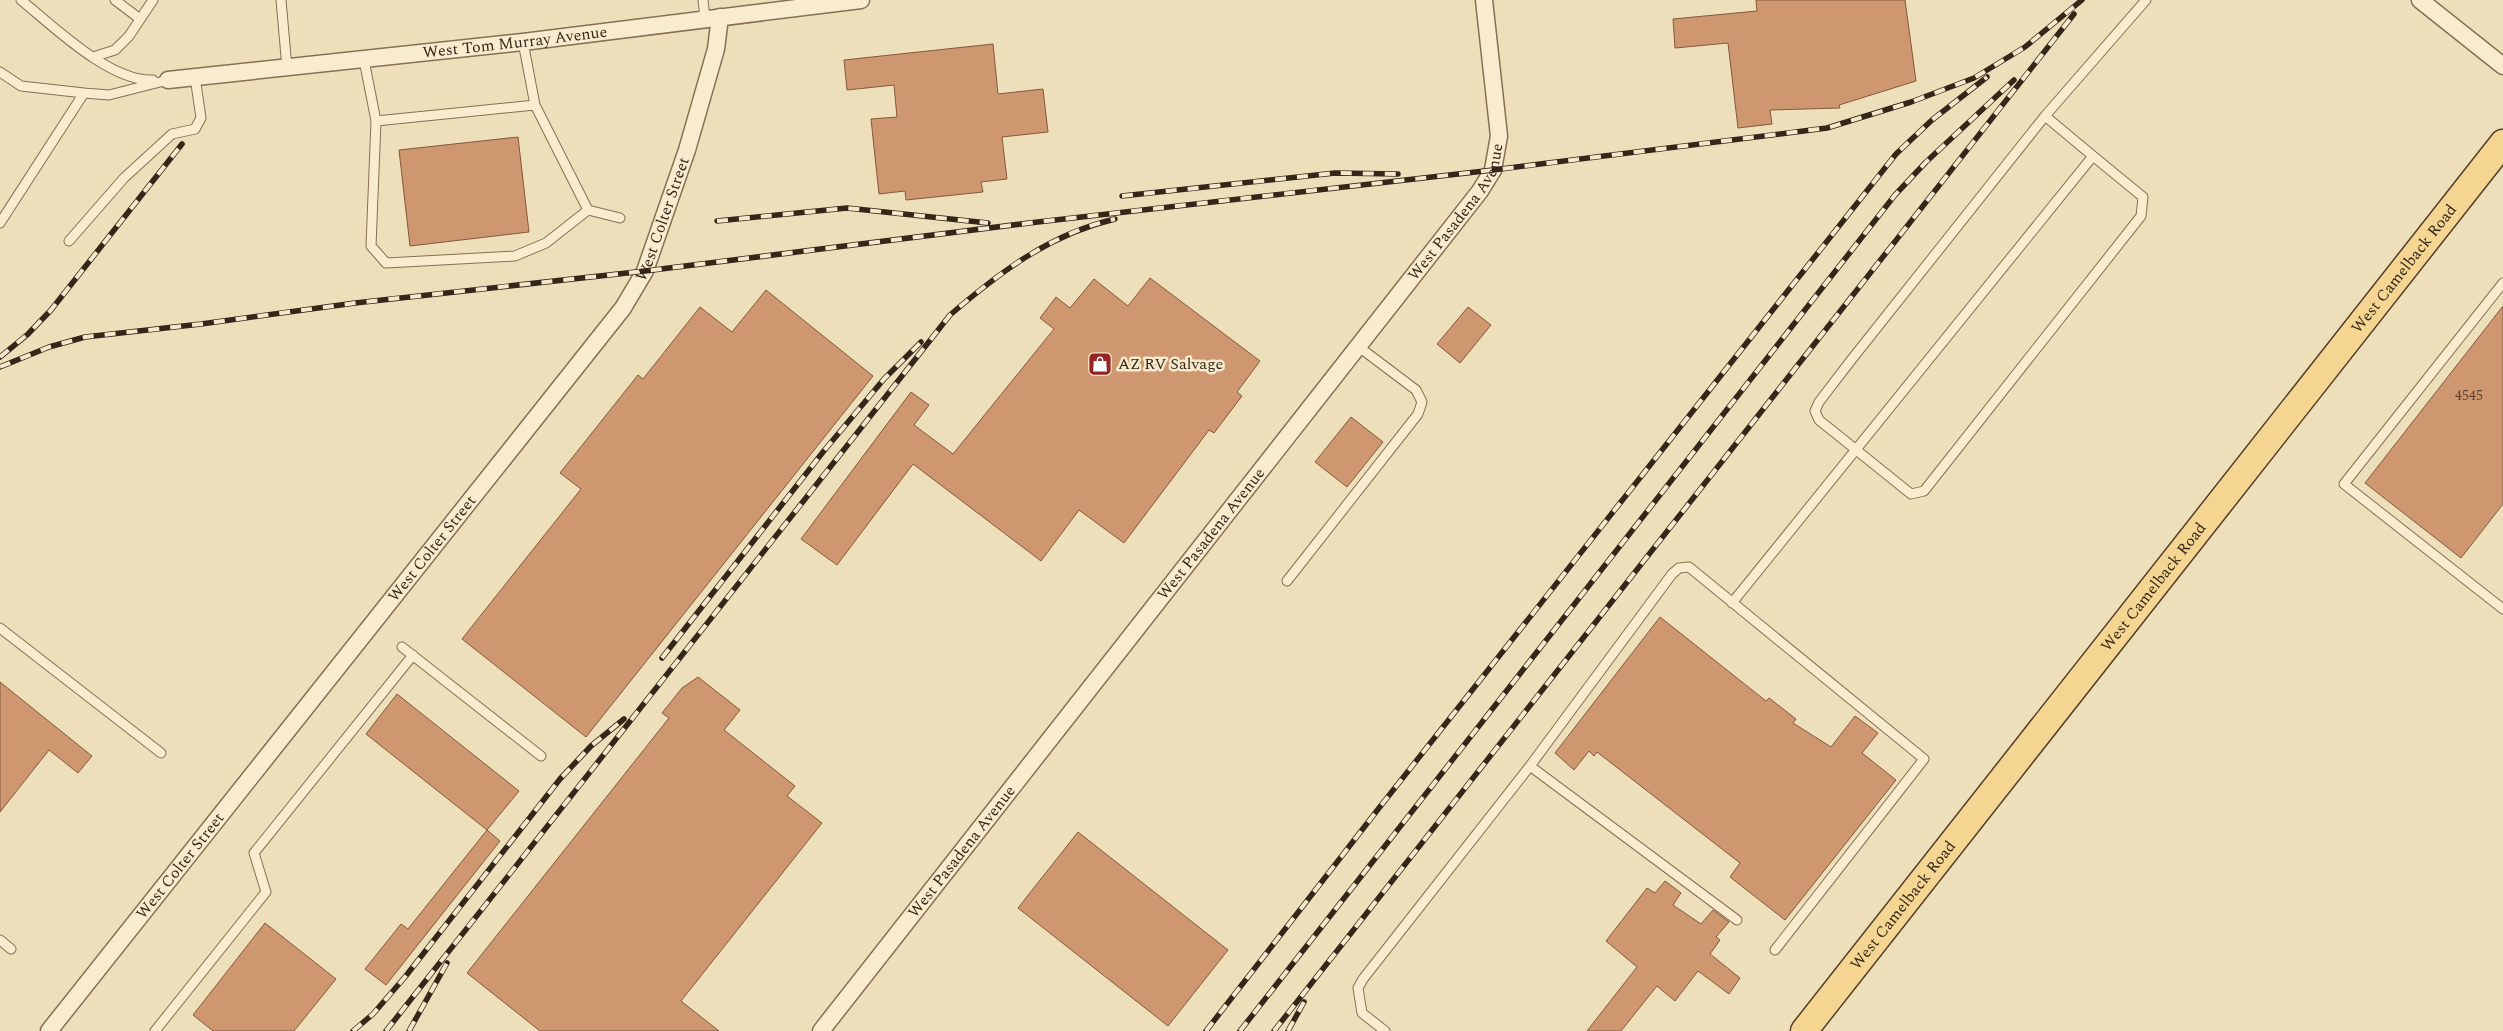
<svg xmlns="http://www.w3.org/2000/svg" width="2503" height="1031" font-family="Spectral,serif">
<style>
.building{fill:#ce9770;stroke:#85583a}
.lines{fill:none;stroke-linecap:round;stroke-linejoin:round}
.service-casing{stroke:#866f55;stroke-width:11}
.minor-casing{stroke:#866f55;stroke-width:19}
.primary-casing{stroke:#533d2a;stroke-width:29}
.service{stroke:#f9ecce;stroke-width:9}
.minor{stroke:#f9ecce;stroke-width:16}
.primary{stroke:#f4d591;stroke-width:26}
.rail-casing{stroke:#34271a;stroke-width:5.5}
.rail{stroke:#f6e9cb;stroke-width:4;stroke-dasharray:11;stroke-linecap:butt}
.labels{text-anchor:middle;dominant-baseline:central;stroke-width:5;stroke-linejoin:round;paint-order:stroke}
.number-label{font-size:14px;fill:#5a4330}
.street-label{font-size:16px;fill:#34271a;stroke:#f6e9cb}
.poi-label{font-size:16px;fill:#34271a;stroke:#f6e9cb;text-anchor:start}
</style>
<rect width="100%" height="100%" fill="#eedfbb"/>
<path class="building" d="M1756 0H1905L1916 81 1839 105 1840 108 1770 110 1772 124 1738 128 1728 43 1675 48 1673 19 1757 11Z
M993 44 998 94 1043 89 1048 132 1002 137 1007 179 981 182 983 192 906 200 905 191 879 194 871 119 897 117 894 85 847 90 844 60Z
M518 137 529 232 410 246 399 150Z
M1150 278 1260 361 1237 392 1242 396 1214 433 1209 430 1124 543 1079 510 1041 561 913 464 837 565 801 539 911 392 929 405 914 425 953 454 1054 329 1040 318 1056 297 1070 308 1094 279 1128 306Z
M766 290 873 376 586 737 462 639 581 489 560 473 638 375 643 379 700 307 732 332Z
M2503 306V504L2461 558 2365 483Z
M1468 307 1491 325 1460 363 1437 344Z
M1351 417 1383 442 1347 487 1315 462Z
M1660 617 1766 701 1769 698 1796 719 1793 723 1831 747 1855 716 1878 733 1862 753 1896 780 1785 920 1730 877 1740 863 1597 752 1594 756 1589 751 1574 770 1555 753Z
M698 677 740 710 724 730 795 786 787 796 822 823 681 1001 719 1031H540L467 973 669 718 662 713 682 688Z
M0 682 92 756 78 773 49 750 0 812Z
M397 694 519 791 487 830 366 734Z
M487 830 500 841 386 985 365 969 401 924 408 929Z
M1078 832 1228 950 1168 1026 1018 908Z
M1665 881 1681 893 1673 905 1701 924 1713 910 1729 922 1716 937 1720 940 1710 954 1740 978 1729 994 1698 971 1675 1001 1657 986 1621 1031H1587L1637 967 1606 941 1647 888 1655 893Z
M265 923 336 979 294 1031H213L193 1015Z"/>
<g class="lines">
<g class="service-casing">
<path id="service" d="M21 0C53 26 110 82 153 80
M115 0 140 19
M281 0 287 68
M703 0 705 18
M523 42 535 105
M93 57 115 50 129 36 153 0
M364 60 376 121 535 105 588 210 620 218
M0 72 21 86 84 93 109 95 168 80
M2045 116 1852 359 1819 402 1815 411 1819 420 1911 494 1924 491 2141 216 2143 197 2093 156
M376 121 371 246 386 263 515 256 546 243 588 210
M0 223 84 93
M69 241 124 178 172 134 195 129 201 118 195 77
M2503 283 2344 484 2503 609
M1287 581 1418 414 1422 402 1416 390 1359 347
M1732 603 2093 156 2045 116 2146 0
M0 628 161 753
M402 647 541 756
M1530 766 1737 920
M0 940 11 949
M155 1031 266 892 254 853 413 655
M1385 1031 1362 1013 1358 988 1363 979 1530 766 1672 574 1679 568 1689 567 1924 759 1775 950"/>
</g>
<g class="minor-casing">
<g id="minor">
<path d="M2420 0 2503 66"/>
<path id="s1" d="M168 80 523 42 861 0"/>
<path id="s2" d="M49 1031 623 308 645 271 687 150 716 49 720 17"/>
<path id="s3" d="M821 1031 1480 191 1493 170 1499 136 1484 0"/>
</g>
</g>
<g class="primary-casing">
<g id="primary">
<path id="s4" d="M1804 1031 2503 143"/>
</g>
</g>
<use href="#service" class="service"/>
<use href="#minor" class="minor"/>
<use href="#primary" class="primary"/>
<g class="rail-casing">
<path id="rail" d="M1122 196 1335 173 1398 174
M717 221 847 208 988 223
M0 357 28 334 51 310 182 144
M0 367 49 347 85 337 201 324 355 303 645 271 1029 223 1493 170 1827 128 1911 102 1974 78 2025 47 2082 0
M662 658 823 452 884 379 921 342
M353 1031 373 1014 405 977 560 779 591 746 624 719
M386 1031 950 315C1000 272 1050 234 1115 219
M409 1031 447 963
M1206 1031 1379 808 1896 154 1932 120 1987 77
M1240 1031 1895 195 1926 162 2014 80
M1274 1031 2074 14
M1288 1031 1304 1002"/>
</g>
<use href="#rail" class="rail"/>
</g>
<defs>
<g id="shop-square" transform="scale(1.25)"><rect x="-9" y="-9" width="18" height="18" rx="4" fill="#962425" stroke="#f6e9cb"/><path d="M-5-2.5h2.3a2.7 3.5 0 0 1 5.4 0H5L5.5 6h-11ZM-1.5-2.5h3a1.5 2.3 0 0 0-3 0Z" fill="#fff"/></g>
</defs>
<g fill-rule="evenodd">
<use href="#shop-square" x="1100" y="364"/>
</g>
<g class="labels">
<g class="number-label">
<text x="2469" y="395">4545</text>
</g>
<g class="street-label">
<text stroke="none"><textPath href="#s1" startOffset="349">West Tom Murray Avenue</textPath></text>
<text stroke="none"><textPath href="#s3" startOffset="1038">West Pasadena Avenue</textPath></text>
<text stroke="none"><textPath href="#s2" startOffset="1021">West Colter Street</textPath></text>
<text stroke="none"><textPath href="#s4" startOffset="970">West Camelback Road</textPath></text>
<text stroke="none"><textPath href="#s3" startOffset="632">West Pasadena Avenue</textPath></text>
<text stroke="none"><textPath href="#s2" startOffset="616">West Colter Street</textPath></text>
<text stroke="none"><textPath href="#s4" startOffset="565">West Camelback Road</textPath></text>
<text stroke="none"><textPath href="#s3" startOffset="228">West Pasadena Avenue</textPath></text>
<text stroke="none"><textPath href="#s2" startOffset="211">West Colter Street</textPath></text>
<text stroke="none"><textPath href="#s4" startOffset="160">West Camelback Road</textPath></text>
</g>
<g class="poi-label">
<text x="1118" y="364">AZ RV Salvage</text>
</g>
</g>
</svg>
